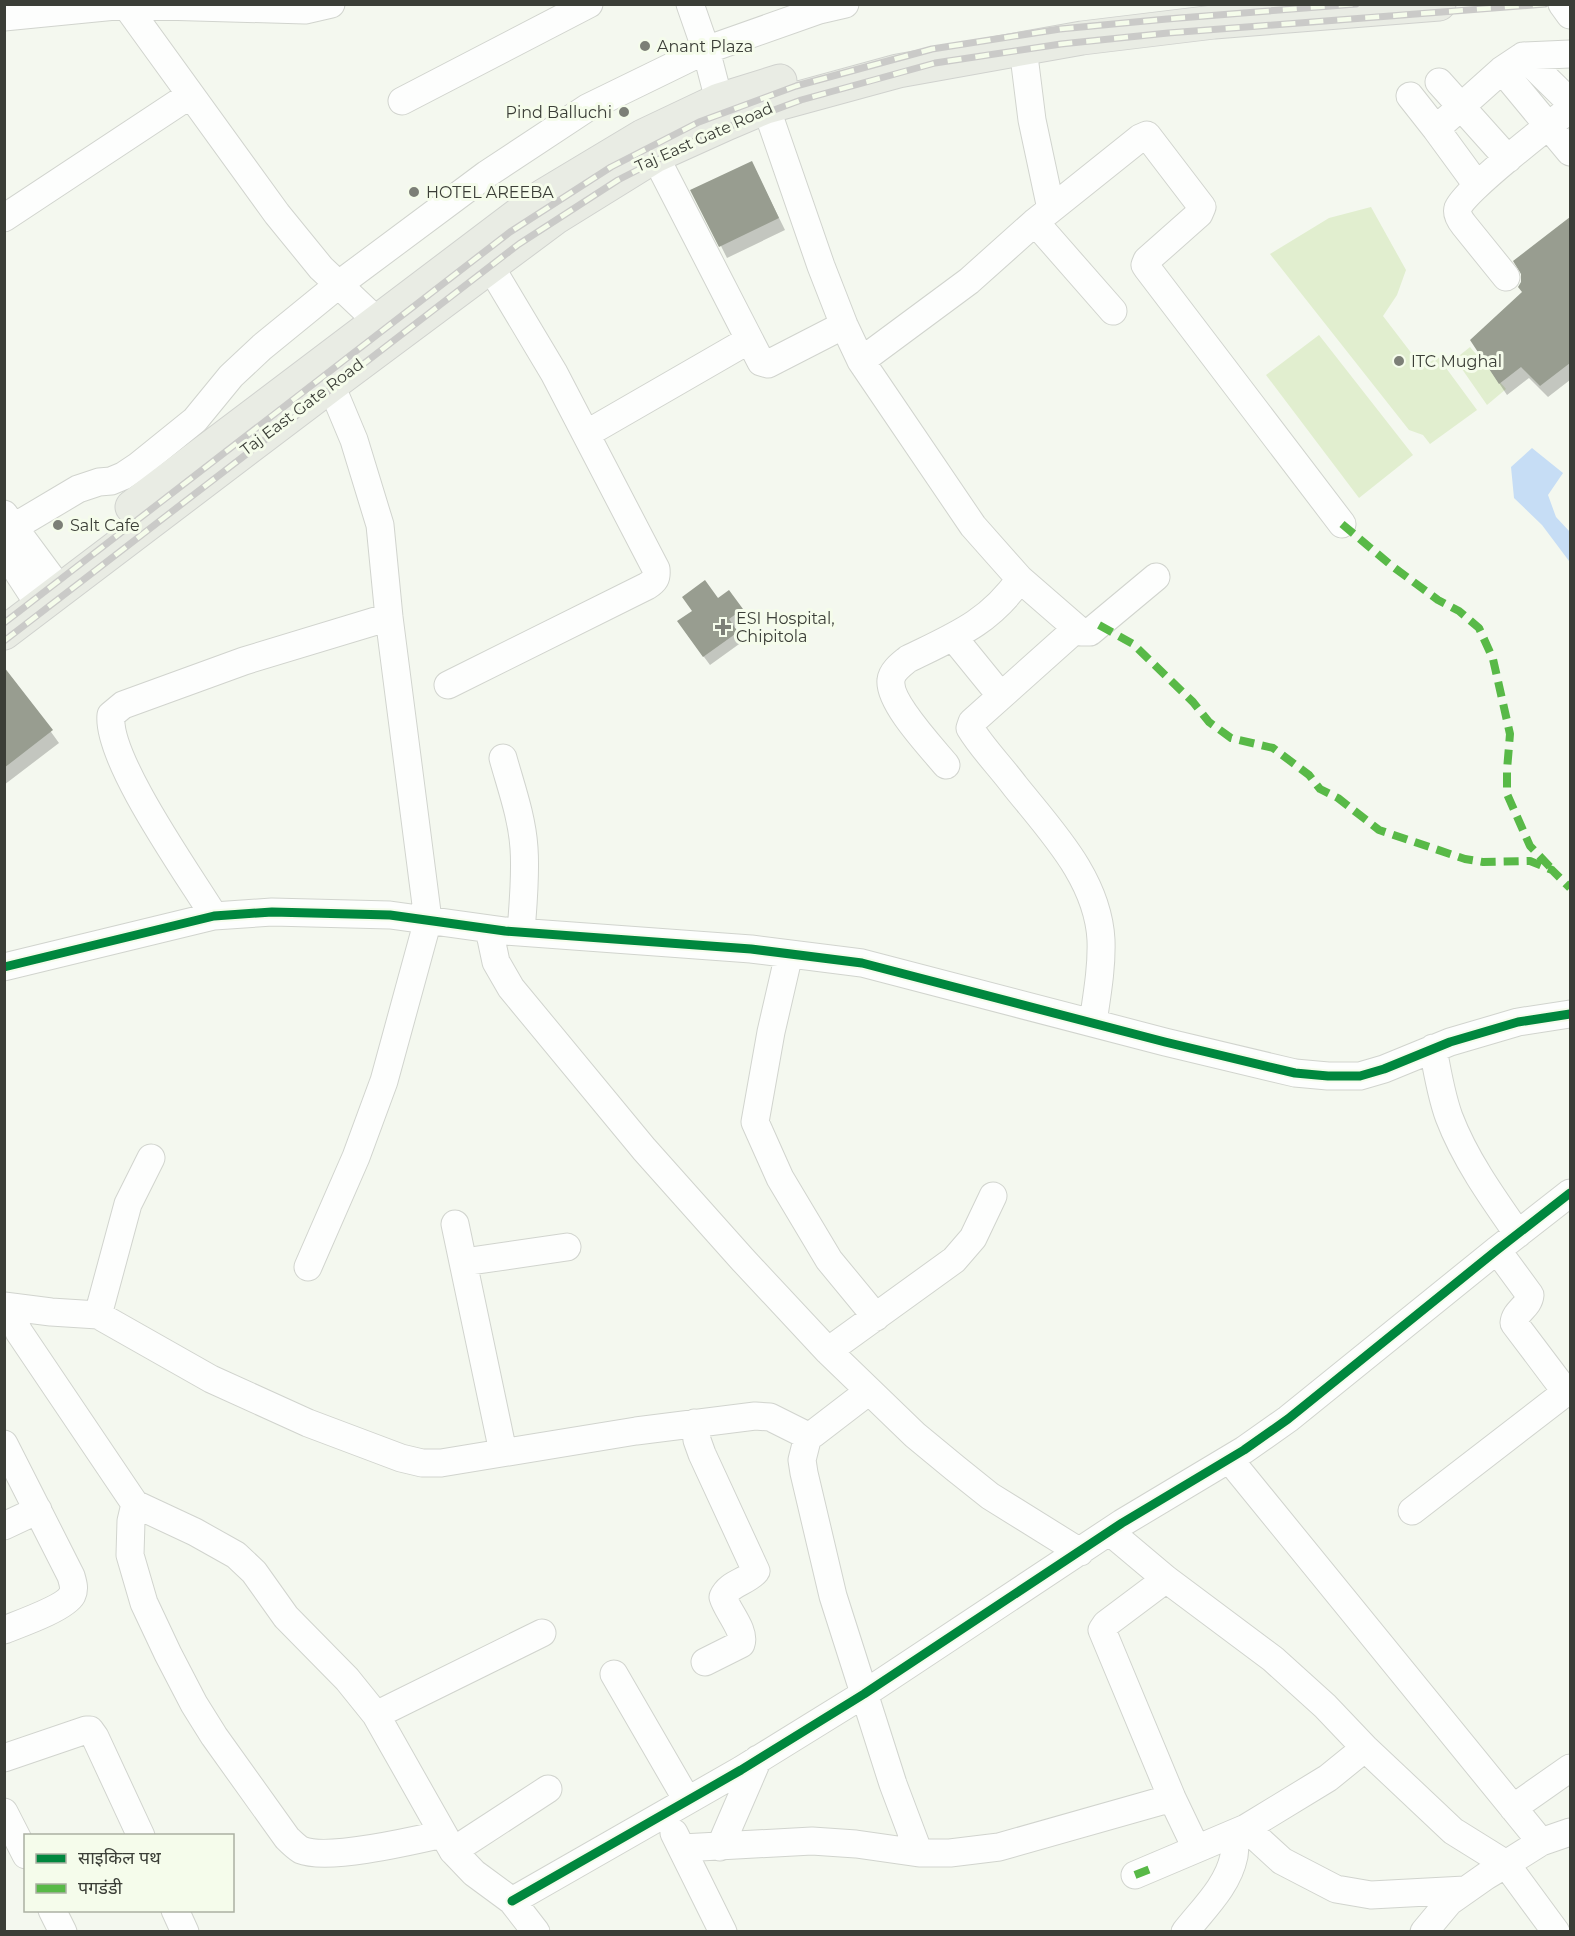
<svg xmlns="http://www.w3.org/2000/svg" width="1575" height="1936" font-family="Montserrat,'Noto Sans Devanagari',sans-serif">
<style>
.green{fill:#e1eecf}
.water{fill:#c6ddf5}
.shadow{fill:#0003}
.building{fill:#989d90}
.lines{fill:none;stroke-linecap:round;stroke-linejoin:round}
.minor-casing{stroke:#d1d4ce;stroke-width:29}
.major-casing{stroke:#d0d2ce;stroke-width:35}
.minor{stroke:#fdfefd;stroke-width:27}
.major{stroke:#e9ece4;stroke-width:33}
.rail-casing{stroke:#cacac8;stroke-width:7}
.rail{stroke:#f5fceb;stroke-width:4.5;stroke-dasharray:14;stroke-linecap:butt}
.quiet{stroke:#58b947;stroke-width:8;stroke-dasharray:15 8;stroke-linecap:butt}
.cycleway-casing{stroke:#f5fceb;stroke-width:13}
.cycleway{stroke:#00873e;stroke-width:9}
.poi-dot{fill:#7c7f77;stroke:#f5fceb;stroke-width:2}
.labels{text-anchor:middle;dominant-baseline:central;stroke-width:6;stroke-linejoin:round;paint-order:stroke}
.poi-label{font-size:16px;fill:#3b3e37;stroke:#f5fceb;text-anchor:start}
.street-label{font-size:16px;fill:#3b3e37;stroke:#f5fceb}
</style>
<rect width="100%" height="100%" fill="#f4f8ef"/>
<path class="green" d="M1371 207 1406 270 1397 295 1383 316 1422 367 1438 357 1477 410 1430 444 1423 435 1409 430 1270 254 1329 218Z
M1319 335 1413 455 1359 498 1266 375Z
M1470 347 1506 389 1487 405 1455 359Z"/>
<path class="water" d="M1532 448 1563 473 1548 495 1556 517 1570 532V558L1569 561 1542 525 1514 498 1511 467Z"/>
<path class="shadow" d="M758 175 785 230 727 258 721 246Z
M1570 219V380L1548 397 1529 378 1507 395 1479 353 1523 293V274L1515 261Z
M741 610 746 619 733 628 742 642 710 665 684 630Z
M12 678 59 743 4 785V684Z"/>
<path class="building" d="M752 161 779 218 719 247 690 190Z
M1570 217V363L1540 386 1521 367 1499 384 1470 340 1522 292 1518 287 1521 282V274L1513 261Z
M705 580 718 598 729 590 743 609 729 619 738 632 703 657 677 621 692 611 682 597Z
M4 667 53 730 4 768Z"/>
<g class="lines">
<g class="minor-casing">
<path id="minor" d="M125 4 277 214 321 268 377 321
M690 4 706 50 719 100 726 117
M1562 4 1570 15
M4 17 126 5 305 10 331 4
M1023 48 1032 120 1051 209
M1523 56 1570 102
M1502 70 1570 152
M1439 82 1508 159
M1410 96 1436 129
M402 101 589 4
M766 107 821 266 844 325 861 361 973 526 1020 579 1081 632H1090L1156 577
M655 156 761 362 768 364 844 325
M1477 185 1436 129 1502 70 1523 56 1570 54
M4 218 190 95
M1035 222 1113 311
M1506 277 1464 225C1460 220 1456 214 1458 208 1461 193 1553 122 1570 109
M861 361 969 281 1035 222 1140 138 1147 135 1202 207 1199 214 1147 260 1145 265 1147 268 1342 524
M586 434 749 340
M4 514 61 591
M4 533 78 489 99 482 111 481 123 476 138 466 195 420 231 376 262 347 338 285 487 174 587 108 706 50 819 10 845 4
M4 551 40 606
M1076 629 972 722 970 728C982 748 1001 767 1015 786 1051 831 1098 879 1101 940 1102 967 1097 995 1093 1022
M953 637 1001 696
M448 685 647 586C655 581 657 578 656 569L554 373 490 266
M503 758C511 787 522 817 524 848 526 876 523 904 521 932
M946 765C932 748 888 702 891 680 892 671 902 664 908 659 955 636 989 623 1020 579
M214 916C189 875 106 759 111 715L123 705 244 661 389 617
M489 929 496 962 511 988 644 1149 743 1260 828 1351 915 1435 955 1468 990 1496 1080 1552
M789 954 771 1032 755 1122 780 1178 829 1260 876 1317
M4 967 214 916 272 912 390 915 505 931 751 949 862 963 1165 1042 1295 1073 1328 1076H1360L1384 1069 1450 1042 1518 1022 1570 1014
M1433 1048C1437 1071 1441 1095 1449 1117 1465 1159 1492 1197 1518 1234
M455 1224 503 1452
M1497 1250 1530 1295C1529 1307 1515 1311 1514 1323L1566 1392
M464 1262 567 1247
M308 1267 356 1157 384 1081 428 920 389 617 380 525 354 440 331 385
M4 1306 51 1312 98 1315 211 1379 308 1423 401 1458 422 1463H441L636 1431 755 1416 770 1417 808 1436 813 1434 869 1391
M8 1308 19 1332 135 1504 195 1532 236 1555 254 1572 286 1617 347 1679 376 1715 453 1851 474 1873 512 1901 536 1932
M98 1315 128 1204 151 1158
M828 1351 954 1260 973 1238 993 1196
M695 1423 697 1440 702 1454 756 1571C747 1582 729 1583 723 1597 727 1611 746 1631 741 1644L705 1662
M808 1436 802 1460 804 1473 833 1596 893 1784 919 1853H950L999 1847 1172 1798
M4 1444 71 1576C73 1583 75 1589 72 1595 65 1608 19 1624 4 1630
M1229 1459 1541 1842
M135 1504 131 1521 130 1555 144 1603 168 1654 194 1704 214 1736 287 1838C291 1842 296 1847 301 1850 328 1861 412 1841 443 1834
M1412 1511 1570 1389
M4 1526 38 1510
M1110 1532 1166 1579 1273 1659 1325 1706 1365 1748 1453 1831 1506 1864 1541 1842 1570 1832
M1166 1579 1106 1624 1102 1630 1172 1798 1196 1848
M614 1674 687 1800
M376 1715 542 1633
M4 1758 86 1730H90L95 1737 141 1836
M1513 1808 1570 1768
M4 1812 26 1855
M1246 1828 1282 1861 1336 1889 1371 1895 1465 1890
M674 1833 723 1932
M720 1847 758 1759
M682 1848 812 1841 856 1844 919 1853
M453 1851 548 1789
M1135 1875 1246 1828 1328 1778 1365 1748
M512 1901 741 1770 864 1694 1122 1523 1244 1450 1288 1419 1497 1250 1570 1193
M52 1910 63 1932
M175 1910 185 1932
M1185 1932C1203 1909 1228 1886 1234 1856 1235 1849 1235 1840 1236 1833
M1424 1932 1449 1902 1486 1876 1506 1864 1556 1932"/>
</g>
<g class="major-casing">
<path id="major" d="M132 507 543 196 643 136 719 100 780 81
M4 633 331 385 555 218 655 156 728 123 766 107 898 71 1082 38 1214 22 1439 4"/>
</g>
<use href="#minor" class="minor"/>
<use href="#major" class="major"/>
<g class="rail-casing">
<path id="rail" d="M4 623 510 232 611 167 699 122 796 86 932 49 1060 29 1167 19 1356 4
M4 641 519 244 618 180 704 136 801 100 935 63 1061 44 1168 33 1545 4"/>
</g>
<use href="#rail" class="rail"/>
<path class="quiet" d="M1342 524 1392 566 1438 600 1459 611 1479 628 1493 659 1510 734 1507 770V794L1530 846 1550 867
M1099 625 1133 644 1193 702 1209 722 1231 738 1273 748 1309 775 1320 789 1338 798 1379 830 1465 859 1483 862 1530 861 1552 870 1570 888
M1135 1875 1153 1868"/>
<g class="cycleway-casing">
<path id="cycleway" d="M4 967 214 916 272 912 390 915 505 931 751 949 862 963 1165 1042 1295 1073 1328 1076H1360L1384 1069 1450 1042 1518 1022 1570 1014
M512 1901 741 1770 864 1694 1122 1523 1244 1450 1288 1419 1497 1250 1570 1193"/>
</g>
<use href="#cycleway" class="cycleway"/>
</g>
<g class="poi-dot">
<circle cx="645" cy="46" r="6"/>
<circle cx="624" cy="112" r="6"/>
<circle cx="414" cy="192" r="6"/>
<circle cx="1399" cy="361" r="6"/>
<circle cx="58" cy="525" r="6"/>
<path d="M720 618h6v6h6v6h-6v6h-6v-6h-6v-6h6z"/>
</g>
<g class="labels">
<g class="poi-label">
<text x="657" y="46">Anant Plaza</text>
<text x="612" y="112" text-anchor="end">Pind Balluchi</text>
<text x="426" y="192">HOTEL AREEBA</text>
<text x="1411" y="361">ITC Mughal</text>
<text x="70" y="525">Salt Cafe</text>
<text x="736" y="618">ESI Hospital,<tspan x="736" dy="18">Chipitola</tspan></text>
</g>
<g class="street-label">
<text transform="translate(704 137) rotate(-24)">Taj East Gate Road</text>
<text transform="translate(302 407) rotate(-37)">Taj East Gate Road</text>
</g>
</g>
<rect width="1575" height="1936" fill="none" stroke="#3b3e37" stroke-width="12"/>
<rect x="24" y="1834" width="210" height="78" fill="#f5fceb" stroke="#abb0a3" stroke-width="1.5"/>
<rect x="36" y="1854" width="30" height="9" fill="#00873e" stroke="#abb0a3" stroke-width="1.5"/>
<text x="78" y="1864" font-size="18" fill="#3b3e37">साइकिल पथ</text>
<rect x="36" y="1884" width="30" height="9" fill="#58b947" stroke="#abb0a3" stroke-width="1.5"/>
<text x="78" y="1894" font-size="18" fill="#3b3e37">पगडंडी</text>
</svg>
